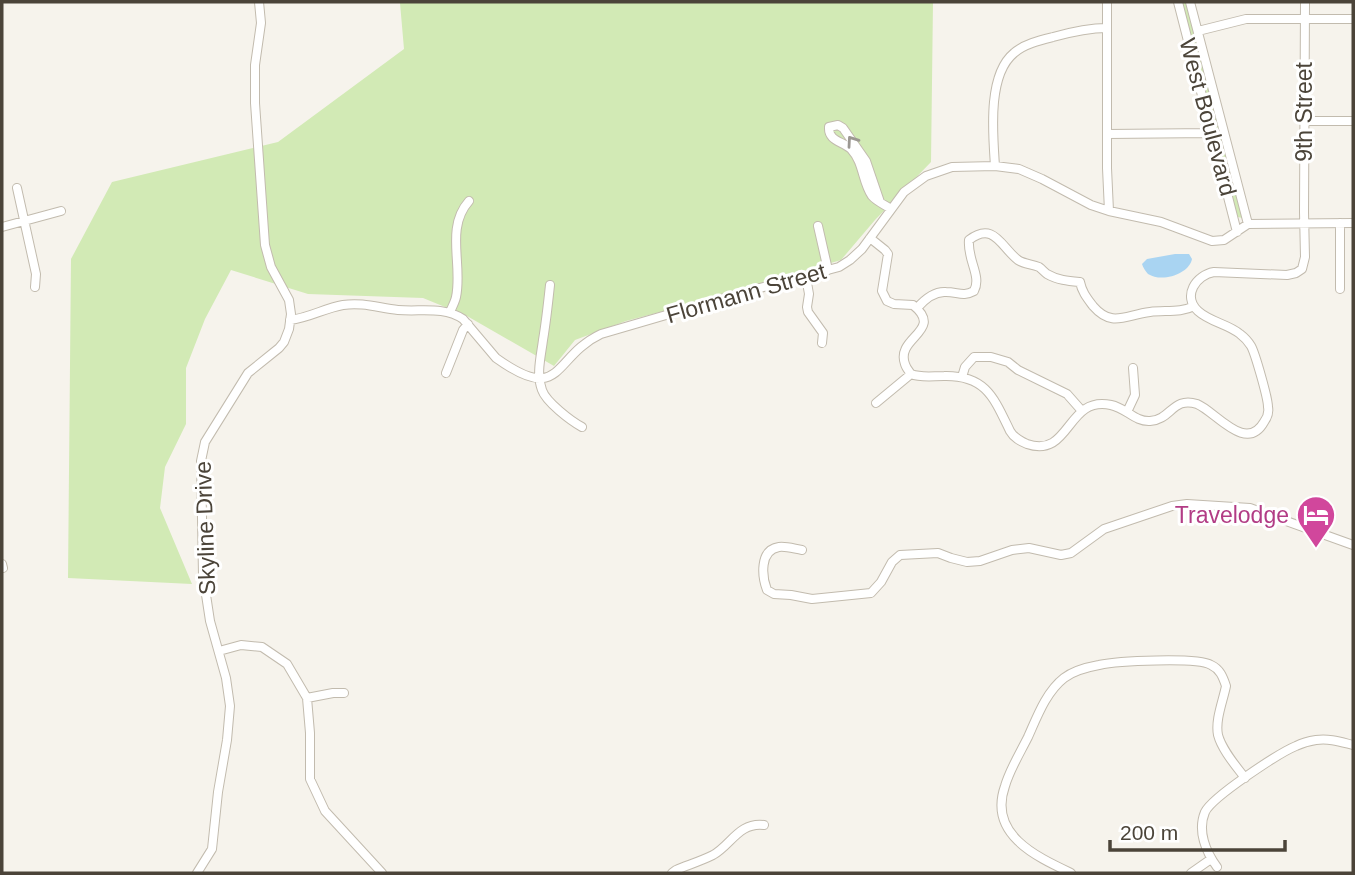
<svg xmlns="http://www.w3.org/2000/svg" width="1355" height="875" font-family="Helvetica,sans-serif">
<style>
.green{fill:#d2eab5}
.water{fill:#a9d4f2}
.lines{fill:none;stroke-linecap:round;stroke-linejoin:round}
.minor-casing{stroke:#c2bbae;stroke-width:10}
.minor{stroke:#fff;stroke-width:8}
.oneway{stroke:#9c9892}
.labels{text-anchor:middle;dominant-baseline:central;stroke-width:6;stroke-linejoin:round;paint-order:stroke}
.street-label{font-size:23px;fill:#4b4439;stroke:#fff}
.hotel-label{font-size:23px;fill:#b23c85;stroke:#fff;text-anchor:end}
</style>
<rect width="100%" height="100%" fill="#f6f3ec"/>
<path class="green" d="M397 2H933L931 162 875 220 841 260 702 301 626 321 575 340 554 366 467 316 423 298 308 294 231 270 205 319 186 368V424L165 467 160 508 192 584 68 578 71 259 112 182 278 142 404 49 400 3Z
M1181 2H1188L1244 216 1242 218 1238 217 1234 205Z"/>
<path class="water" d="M1175 254H1189L1192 259C1189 274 1162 283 1148 274 1145 271 1143 267 1142 264L1147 259Z"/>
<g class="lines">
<g class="minor-casing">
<path id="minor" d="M1107 2V168L1109 211
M1178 2 1237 232
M1190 2 1248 224
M1198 31 1246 19H1353
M1305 121H1353
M1107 134 1212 133
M995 166C993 135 987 75 1014 53 1024 44 1041 40 1053 37 1071 32 1089 28 1107 28
M17 188 36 274 35 287
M880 202 866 161 843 128 838 125 829 127C828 141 842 141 851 149 864 163 862 182 872 196 876 201 885 205 891 209
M818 226 828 270
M2 227 61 211
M870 238 885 250 888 254 882 291 887 301 894 304 913 305C945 331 895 337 905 364 906 368 909 371 911 374 921 378 932 376 944 376 986 375 994 398 1010 431 1014 438 1020 441 1027 444 1071 459 1066 395 1111 405 1126 408 1135 422 1150 421 1171 420 1173 396 1197 404 1215 411 1246 454 1264 422 1267 418 1269 412 1268 407 1268 398 1255 353 1251 346 1248 341 1244 337 1240 334 1228 324 1210 322 1198 311 1182 296 1196 275 1214 272L1287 275 1296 273 1302 269 1305 257 1304 212 1305 2
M806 277 809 294 807 307 808 312 823 333 822 343
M550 285C548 304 546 322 543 340 541 356 536 374 542 390 546 402 571 421 582 427
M1340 289V223
M917 308C924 300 934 291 946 292 958 292 963 297 974 291 982 276 967 260 969 240 994 221 1001 247 1018 260 1024 264 1032 264 1039 267 1042 269 1044 272 1047 274 1057 280 1069 281 1080 282 1082 292 1087 298 1093 306 1112 328 1125 315 1150 312 1165 310 1181 313 1194 306
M450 312C452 307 455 302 456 297 463 265 445 228 469 201
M290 320C309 318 325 308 343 305 363 302 379 308 398 310 421 312 443 306 463 319L496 358C563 406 552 357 601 334L745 292 839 267 850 260 862 249 904 192 926 176 952 167 995 166 1019 169 1042 179 1091 205 1109 211 1161 222 1212 241 1224 240 1248 224 1353 223
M446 373 463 330 468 324
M962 377 965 367 974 357H991L1008 362 1018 370 1067 394 1082 411
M876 403 911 374
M1127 412 1135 395 1133 368
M802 550C795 549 786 546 779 547 759 550 762 577 767 590L774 594 791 595 812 599 871 593 881 582 892 562 900 555 938 553 951 558 967 562 980 561 1012 550 1029 548 1061 555 1071 553 1104 529 1172 506 1187 504 1250 508 1353 545
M2 564 3 568
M219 651 241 645 262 647 287 664 307 698 310 733V779L325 811 382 873
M307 698 333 693H344
M1217 867C1206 852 1197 831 1205 812 1212 797 1279 753 1296 746 1302 743 1309 741 1316 740 1329 738 1341 742 1353 745
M197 873 212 849 218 792 227 740 230 706 226 678 210 621 203 575 201 461 205 442 248 373 279 348 284 342 289 329 291 314 289 300 271 267 265 245 255 103V65L261 23 259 2
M672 873 676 870C688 865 701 861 713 855 731 845 739 822 764 825
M1071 873C1035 856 988 834 1005 786 1010 769 1020 753 1028 737 1037 717 1046 692 1064 678 1073 671 1088 667 1099 665 1117 661 1197 657 1211 665 1220 669 1223 677 1226 686 1223 701 1215 720 1218 735 1222 750 1236 766 1245 778
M1191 873 1211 859"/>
</g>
<use href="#minor" class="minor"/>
</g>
<defs><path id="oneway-chevron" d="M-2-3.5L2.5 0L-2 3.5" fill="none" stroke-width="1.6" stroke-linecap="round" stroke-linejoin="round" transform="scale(1.75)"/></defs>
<use class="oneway" href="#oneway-chevron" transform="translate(852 141) rotate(-125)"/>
<defs>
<g id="hotel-pin" transform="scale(2.0125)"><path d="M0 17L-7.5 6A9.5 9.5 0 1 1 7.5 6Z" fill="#d1479c" stroke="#fff"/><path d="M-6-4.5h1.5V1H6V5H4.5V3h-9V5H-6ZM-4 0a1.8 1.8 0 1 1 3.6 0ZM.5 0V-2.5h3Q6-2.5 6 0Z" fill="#fff"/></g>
</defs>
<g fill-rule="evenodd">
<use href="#hotel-pin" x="1316" y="515"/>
</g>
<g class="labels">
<g class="street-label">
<text transform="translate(1304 112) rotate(-90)">9th Street</text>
<text transform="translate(1208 117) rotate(75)">West Boulevard</text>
<text transform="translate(746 293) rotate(-16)">Flormann Street</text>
<text transform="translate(205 528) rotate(-92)">Skyline Drive</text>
</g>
<g class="hotel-label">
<text x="1289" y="515">Travelodge</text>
</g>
</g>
<rect width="1355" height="875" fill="none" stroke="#4b4439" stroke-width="7"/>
<path d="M1110 840v10h175v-10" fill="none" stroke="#4b4439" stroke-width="3.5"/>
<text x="1120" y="840" font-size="21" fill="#4b4439" stroke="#ffffff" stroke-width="5" paint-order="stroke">200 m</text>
</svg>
